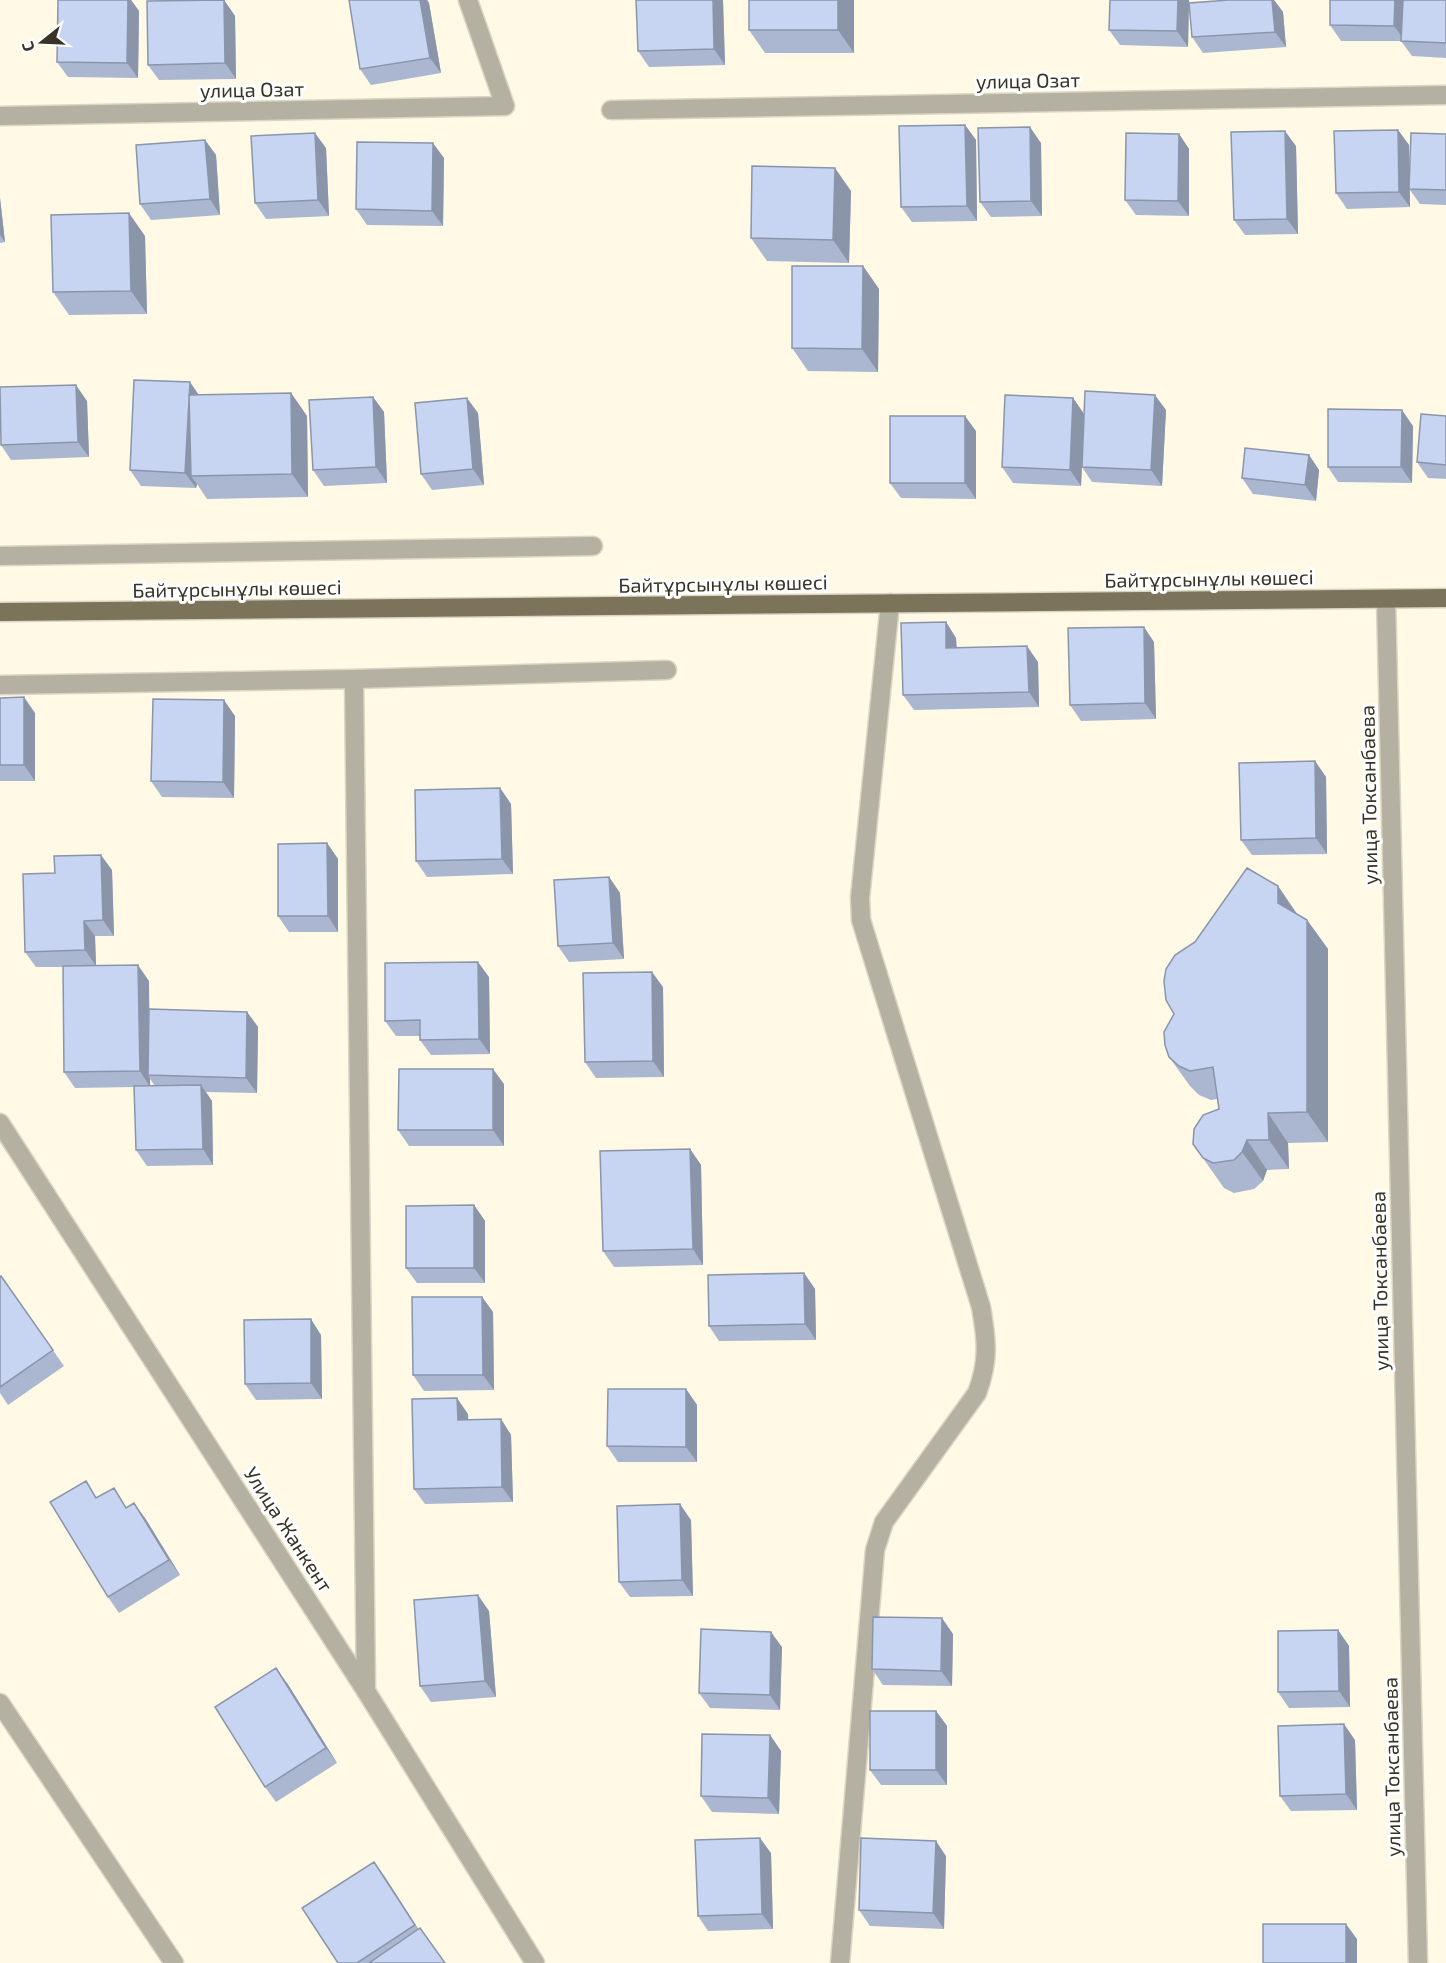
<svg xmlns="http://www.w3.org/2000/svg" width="1446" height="1963" font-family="'Exo 2',sans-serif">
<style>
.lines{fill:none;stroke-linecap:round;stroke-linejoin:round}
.minor-casing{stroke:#dbd5c3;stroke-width:21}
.major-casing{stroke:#dbd5c3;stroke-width:21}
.minor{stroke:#b4b0a2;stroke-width:18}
.major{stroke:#7b735a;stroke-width:18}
.wall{fill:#abb7d1;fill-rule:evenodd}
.shaded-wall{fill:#8b95aa}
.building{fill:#c7d5f3;stroke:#8b95aa;stroke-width:1.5}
.labels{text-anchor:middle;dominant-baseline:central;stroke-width:6;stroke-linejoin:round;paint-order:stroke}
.street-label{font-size:20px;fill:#373326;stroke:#fff}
</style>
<rect width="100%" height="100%" fill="#fff9e5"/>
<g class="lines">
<g class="minor-casing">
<path id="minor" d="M611 110 1446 95
M0 116 505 106 468 0
M0 556 593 546
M1386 599 1418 1963
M354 679 366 1691
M0 685 354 679 667 670
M0 1123 366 1691 535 1963
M0 1703 174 1963
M840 1963 875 1550 884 1522 977 1393C989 1361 987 1341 981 1307L861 920 860 898 890 603"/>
</g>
<g class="major-casing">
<path id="major" d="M0 612 1446 598"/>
</g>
<use href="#minor" class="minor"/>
<use href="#major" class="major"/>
</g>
<path class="wall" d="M58 0H131L139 11 138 78 68 77 57 62Z
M224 0 235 16 236 79 159 80 148 65Z
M349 0H427L429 3 441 73 371 85 360 69Z
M749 0H854V53H765L749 30Z
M1110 0H1189L1188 47 1120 45 1109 30Z
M1229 0H1274L1283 12 1286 47 1203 53 1192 37Z
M1446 0V58L1412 56 1401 41H1341L1330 25Z
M723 1 725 65 649 67 638 51Z
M965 125 976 140 977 221 912 222 901 207Z
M1398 130 1409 145 1410 177 1446 134V205L1420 204 1410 190V207L1347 209 1336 193Z
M1179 134 1189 149V216L1136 215 1125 200Z
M205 140 216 155 220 215 151 220 140 204Z
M1041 143 1042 216 991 217 980 202Z
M1296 146 1298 234 1245 235 1234 220Z
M326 148 329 216 266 219 255 203Z
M444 158 443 226 367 225 356 209Z
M851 191 849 263 767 261 751 238Z
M0 198 5 242 0 243Z
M145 236 147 314 69 315 53 292Z
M863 266 879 289 878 372 808 371 792 348Z
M291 393 307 416 308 497 207 499 197 484 196 488 141 486 130 470 198 395Z
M373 397 384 412 387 483 324 486 313 470Z
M1073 398 1084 414 1166 410 1162 486 1092 482 1082 467 1081 486 1013 483 1002 467Z
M87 401 89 457 11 460 1 445Z
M478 413 484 485 432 490 421 474Z
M1446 416V479L1428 478 1417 462Z
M1413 426 1412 483 1338 482 1328 467Z
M976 431V499L901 498 890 483Z
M1309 455 1319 470 1316 501 1253 494 1242 478Z
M946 622 956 638 957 648 1038 662 1039 707 914 710 903 695Z
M1154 642 1156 719 1081 721 1070 705Z
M0 698 35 713V781H0Z
M235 716 234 798 162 797 151 781Z
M1315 761 1326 777 1327 854 1252 855 1241 840Z
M500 788 511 804 513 874 427 877 416 861Z
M327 843 338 859V932H289L278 916Z
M112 870 114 936H95L96 966 149 981V1017L247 1012 258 1027 257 1093 206 1092 212 1101 213 1165 147 1166 136 1150 134 1087 75 1088 64 1072 63 967H36L25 952 55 873ZM150 1079 155 1086H150Z
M609 877 620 893 624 959 569 962 558 946Z
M1278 886 1298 915 1307 920 1328 949V1142L1288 1143 1289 1169 1267 1170 1263 1181 1254 1189 1234 1193 1224 1188 1193 1144 1219 1109 1217 1099 1211 1100 1199 1095 1190 1086 1169 1057Z
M489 977 490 1054 431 1055 420 1040V1036H396L385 1021Z
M663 987 664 1077 596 1078 585 1062Z
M504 1084V1146H409L398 1130Z
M690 1149 701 1165 703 1265 614 1267 603 1251Z
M474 1205 485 1221V1283H417L406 1268Z
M804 1273 815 1289 816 1340 719 1341 709 1326Z
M1 1276 64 1366 8 1405 0 1393V1277Z
M482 1297 493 1312 494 1390 424 1391 413 1375Z
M321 1335 322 1399 256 1400 245 1384Z
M686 1389 697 1405V1462H618L607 1446Z
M468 1414V1420L501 1419 511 1435 513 1502 425 1504 414 1489Z
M97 1497 127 1507 145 1518 180 1575 119 1613 108 1597Z
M691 1520 693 1596 630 1597 619 1582Z
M489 1611 496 1697 431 1702 420 1686Z
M1338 1630 1349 1646 1350 1707 1289 1708 1278 1692Z
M953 1634 952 1686 883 1685 872 1669Z
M782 1647 780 1710 710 1708 699 1693Z
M287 1683 337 1763 276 1802 265 1787Z
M936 1711 947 1726V1785H881L870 1770Z
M770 1735 781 1751 779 1814 712 1812 701 1796Z
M1355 1740 1357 1810 1291 1811 1280 1796Z
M771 1853 773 1929 708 1931 698 1916Z
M946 1856 944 1929 870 1926 859 1910Z
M374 1862 418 1929 445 1963H338Z"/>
<path class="shaded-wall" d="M128 0H131L139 11 138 78 127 63Z
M224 0 235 16 236 79 225 63Z
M420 0H427L429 3 441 73 430 58Z
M713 0H723V1L725 65 714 49Z
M838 0H854V53L838 30Z
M1178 0H1189L1188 47 1177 31Z
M1272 0H1274L1283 12 1286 47 1275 32Z
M1395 0H1406L1405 41 1394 26Z
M965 125 976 140 977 221 967 206Z
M1030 127 1041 143 1042 216 1031 201Z
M1398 130 1409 145 1410 207 1399 192Z
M1285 131 1296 146 1298 234 1287 219Z
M315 133 326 148 329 216 318 200Z
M1179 134 1189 149V216L1178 201Z
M205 140 216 155 220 215 210 199Z
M433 143 444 158 443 226 432 211Z
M835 168 851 191 849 263 833 240Z
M0 198 5 242 0 235Z
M129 213 145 236 147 314 131 291Z
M863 266 879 289 878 372 862 349Z
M190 382 201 398 191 476 197 484 196 488 185 473Z
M76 385 87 401 89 457 78 442Z
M291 393 307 416 308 497 292 474Z
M1155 395 1166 410 1162 486 1151 470Z
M373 397 384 412 387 483 376 467Z
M467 398 478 413 484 485 473 469Z
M1073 398 1084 414 1081 486 1070 470Z
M1402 410 1413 426 1412 483 1401 467Z
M965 416 976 431V499L965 483Z
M1309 455 1319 470 1316 501 1305 485Z
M946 622 956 638 957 664 946 648Z
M1144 627 1154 642 1156 719 1145 703Z
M1027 646 1038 662 1039 707 1029 692Z
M24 697 35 713V781L24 765Z
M224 700 235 716 234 798 223 782Z
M1315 761 1326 777 1327 854 1316 838Z
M500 788 511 804 513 874 502 859Z
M327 843 338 859V932L328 916Z
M101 855 112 870 114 936 103 920Z
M609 877 620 893 624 959 613 943Z
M1278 886 1298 916 1278 903Z
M1307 920 1328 949V1142L1307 1112Z
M84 921 95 936 96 966 85 950Z
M478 962 489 977 490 1054 479 1039Z
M138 965 149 981 150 1075H148L150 1079V1087L140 1071Z
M652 972 663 987 664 1077 653 1061Z
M247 1012 258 1027 257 1093 246 1078Z
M493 1069 504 1084V1146L493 1130Z
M201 1085 212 1101 213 1165 203 1149Z
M1268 1113 1288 1143 1289 1169 1269 1140Z
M1247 1140 1267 1170 1263 1181 1242 1152Z
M690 1149 701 1165 703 1265 693 1249Z
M474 1205 485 1221V1283L474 1268Z
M804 1273 815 1289 816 1340 805 1324Z
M482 1297 493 1312 494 1390 483 1375Z
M311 1319 321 1335 322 1399 311 1383Z
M686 1389 697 1405V1462L686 1447Z
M457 1398 468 1414 469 1436 458 1420Z
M501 1419 511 1435 513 1502 502 1487Z
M134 1503 145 1518 180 1575 169 1560Z
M680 1504 691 1520 693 1596 682 1580Z
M478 1595 489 1611 496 1697 485 1681Z
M942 1618 953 1634 952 1686 941 1671Z
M1338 1630 1349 1646 1350 1707 1339 1691Z
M771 1632 782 1647 780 1710 770 1695Z
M276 1668 287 1683 337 1763 326 1748Z
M936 1711 947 1726V1785L936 1770Z
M1344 1724 1355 1740 1357 1810 1346 1794Z
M770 1735 781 1751 779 1814 768 1798Z
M760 1838 771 1853 773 1929 762 1914Z
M936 1841 946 1856 944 1929 933 1913Z
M374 1862 385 1877 426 1941 415 1925Z
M1346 1924 1357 1939V1963H1346Z"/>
<path class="building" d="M58 0H128L127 63 57 62Z
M224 0 225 63 148 65 147 1Z
M349 0H420L430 58 360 69Z
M636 0H713L714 49 638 51Z
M749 0H838V30H749Z
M1110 0H1178L1177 31 1109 30Z
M1229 0H1272L1275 32 1192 37 1189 3Z
M1330 0H1395L1394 26 1330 25Z
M1403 0H1446V43L1401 41Z
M965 125 967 206 901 207 899 126Z
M1030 127 1031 201 980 202 978 128Z
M1398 130 1399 192 1336 193 1334 131Z
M1285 131 1287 219 1234 220 1231 132Z
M315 133 318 200 255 203 251 136Z
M1126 133 1179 134 1178 201 1125 200Z
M1411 133 1446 134V190L1409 189Z
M205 140 210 199 140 204 136 145Z
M357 142 433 143 432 211 356 209Z
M752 166 835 168 833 240 751 238Z
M129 213 131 291 53 292 51 215Z
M792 266H863L862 349 792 348Z
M134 380 190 382 185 473 130 470Z
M76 385 78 442 1 445 0 387Z
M1085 391 1155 395 1151 470 1082 467Z
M291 393 292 474 191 476 189 395Z
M1005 395 1073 398 1070 470 1002 467Z
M373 397 376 467 313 470 309 400Z
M467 398 473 469 421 474 415 403Z
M1328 409 1402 410 1401 467H1328Z
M1421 414 1446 416V465L1417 462Z
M890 416H965V483H890Z
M1245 448 1309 455 1305 485 1242 478Z
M946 622V648L1027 646 1029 692 903 695 901 623Z
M1144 627 1145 703 1070 705 1068 628Z
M24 697V765H0V698Z
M153 699 224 700 223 782 151 781Z
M1315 761 1316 838 1241 840 1239 763Z
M500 788 502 859 416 861 415 790Z
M327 843 328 916H278V844Z
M101 855 103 920 84 921 85 950 25 952 23 874 55 873 54 856Z
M1247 868 1278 886V903L1307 920V1112L1268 1113 1269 1140H1247L1242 1152 1234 1160 1213 1163 1203 1158 1193 1144 1194 1129 1203 1115 1219 1109 1213 1067 1190 1071 1179 1066 1169 1057 1165 1045 1164 1032 1174 1014 1166 1000 1164 981 1166 969 1175 955 1195 942Z
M609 877 613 943 558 946 554 880Z
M478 962 479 1039 420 1040V1020L385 1021V963Z
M138 965 140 1071 64 1072 63 966Z
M652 972 653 1061 585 1062 583 973Z
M149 1009 247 1012 246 1078 148 1075Z
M399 1069H493V1130H398Z
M201 1085 203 1149 136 1150 134 1086Z
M690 1149 693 1249 603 1251 600 1151Z
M474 1205V1268H406V1206Z
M804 1273 805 1324 709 1326 708 1275Z
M1 1276 53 1350 0 1387V1277Z
M412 1297H482L483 1375H413Z
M311 1319V1383L245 1384 244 1320Z
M608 1389H686V1447L607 1446Z
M457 1398 458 1420 501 1419 502 1487 414 1489 412 1399Z
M86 1481 96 1498 114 1488 126 1508 134 1503 169 1560 108 1597 50 1502Z
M680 1504 682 1580 619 1582 617 1506Z
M478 1595 485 1681 420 1686 414 1600Z
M873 1617 942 1618 941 1671 872 1669Z
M701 1629 771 1632 770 1695 699 1693Z
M1338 1630 1339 1691 1278 1692V1631Z
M276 1668 326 1748 265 1787 215 1707Z
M870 1711H936V1770H870Z
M1344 1724 1346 1794 1280 1796 1278 1726Z
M702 1734 770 1735 768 1798 701 1796Z
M760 1838 762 1914 698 1916 695 1840Z
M861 1838 936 1841 933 1913 859 1910Z
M374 1862 415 1925 357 1963H338L302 1908Z
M1263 1924H1346V1963H1263Z
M420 1928 445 1963H369Z"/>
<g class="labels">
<g class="street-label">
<text transform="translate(1028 80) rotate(-1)">улица Озат</text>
<text transform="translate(252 89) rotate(-1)">улица Озат</text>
<text transform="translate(1209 578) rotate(-1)">Байтұрсынұлы көшесі</text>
<text transform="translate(723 583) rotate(-1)">Байтұрсынұлы көшесі</text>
<text transform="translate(237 588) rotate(-1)">Байтұрсынұлы көшесі</text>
<text transform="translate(1368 795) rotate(-91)">улица Токсанбаева</text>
<text transform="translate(1379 1281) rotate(-91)">улица Токсанбаева</text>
<text transform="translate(289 1529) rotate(57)">Улица Жанкент</text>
<text transform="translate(1391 1767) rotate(-91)">улица Токсанбаева</text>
</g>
</g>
<g transform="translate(42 42) rotate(252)" stroke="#ffffff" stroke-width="4.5" paint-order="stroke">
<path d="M0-4.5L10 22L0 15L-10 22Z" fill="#373326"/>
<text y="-9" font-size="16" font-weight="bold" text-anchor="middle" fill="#373326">С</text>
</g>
</svg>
